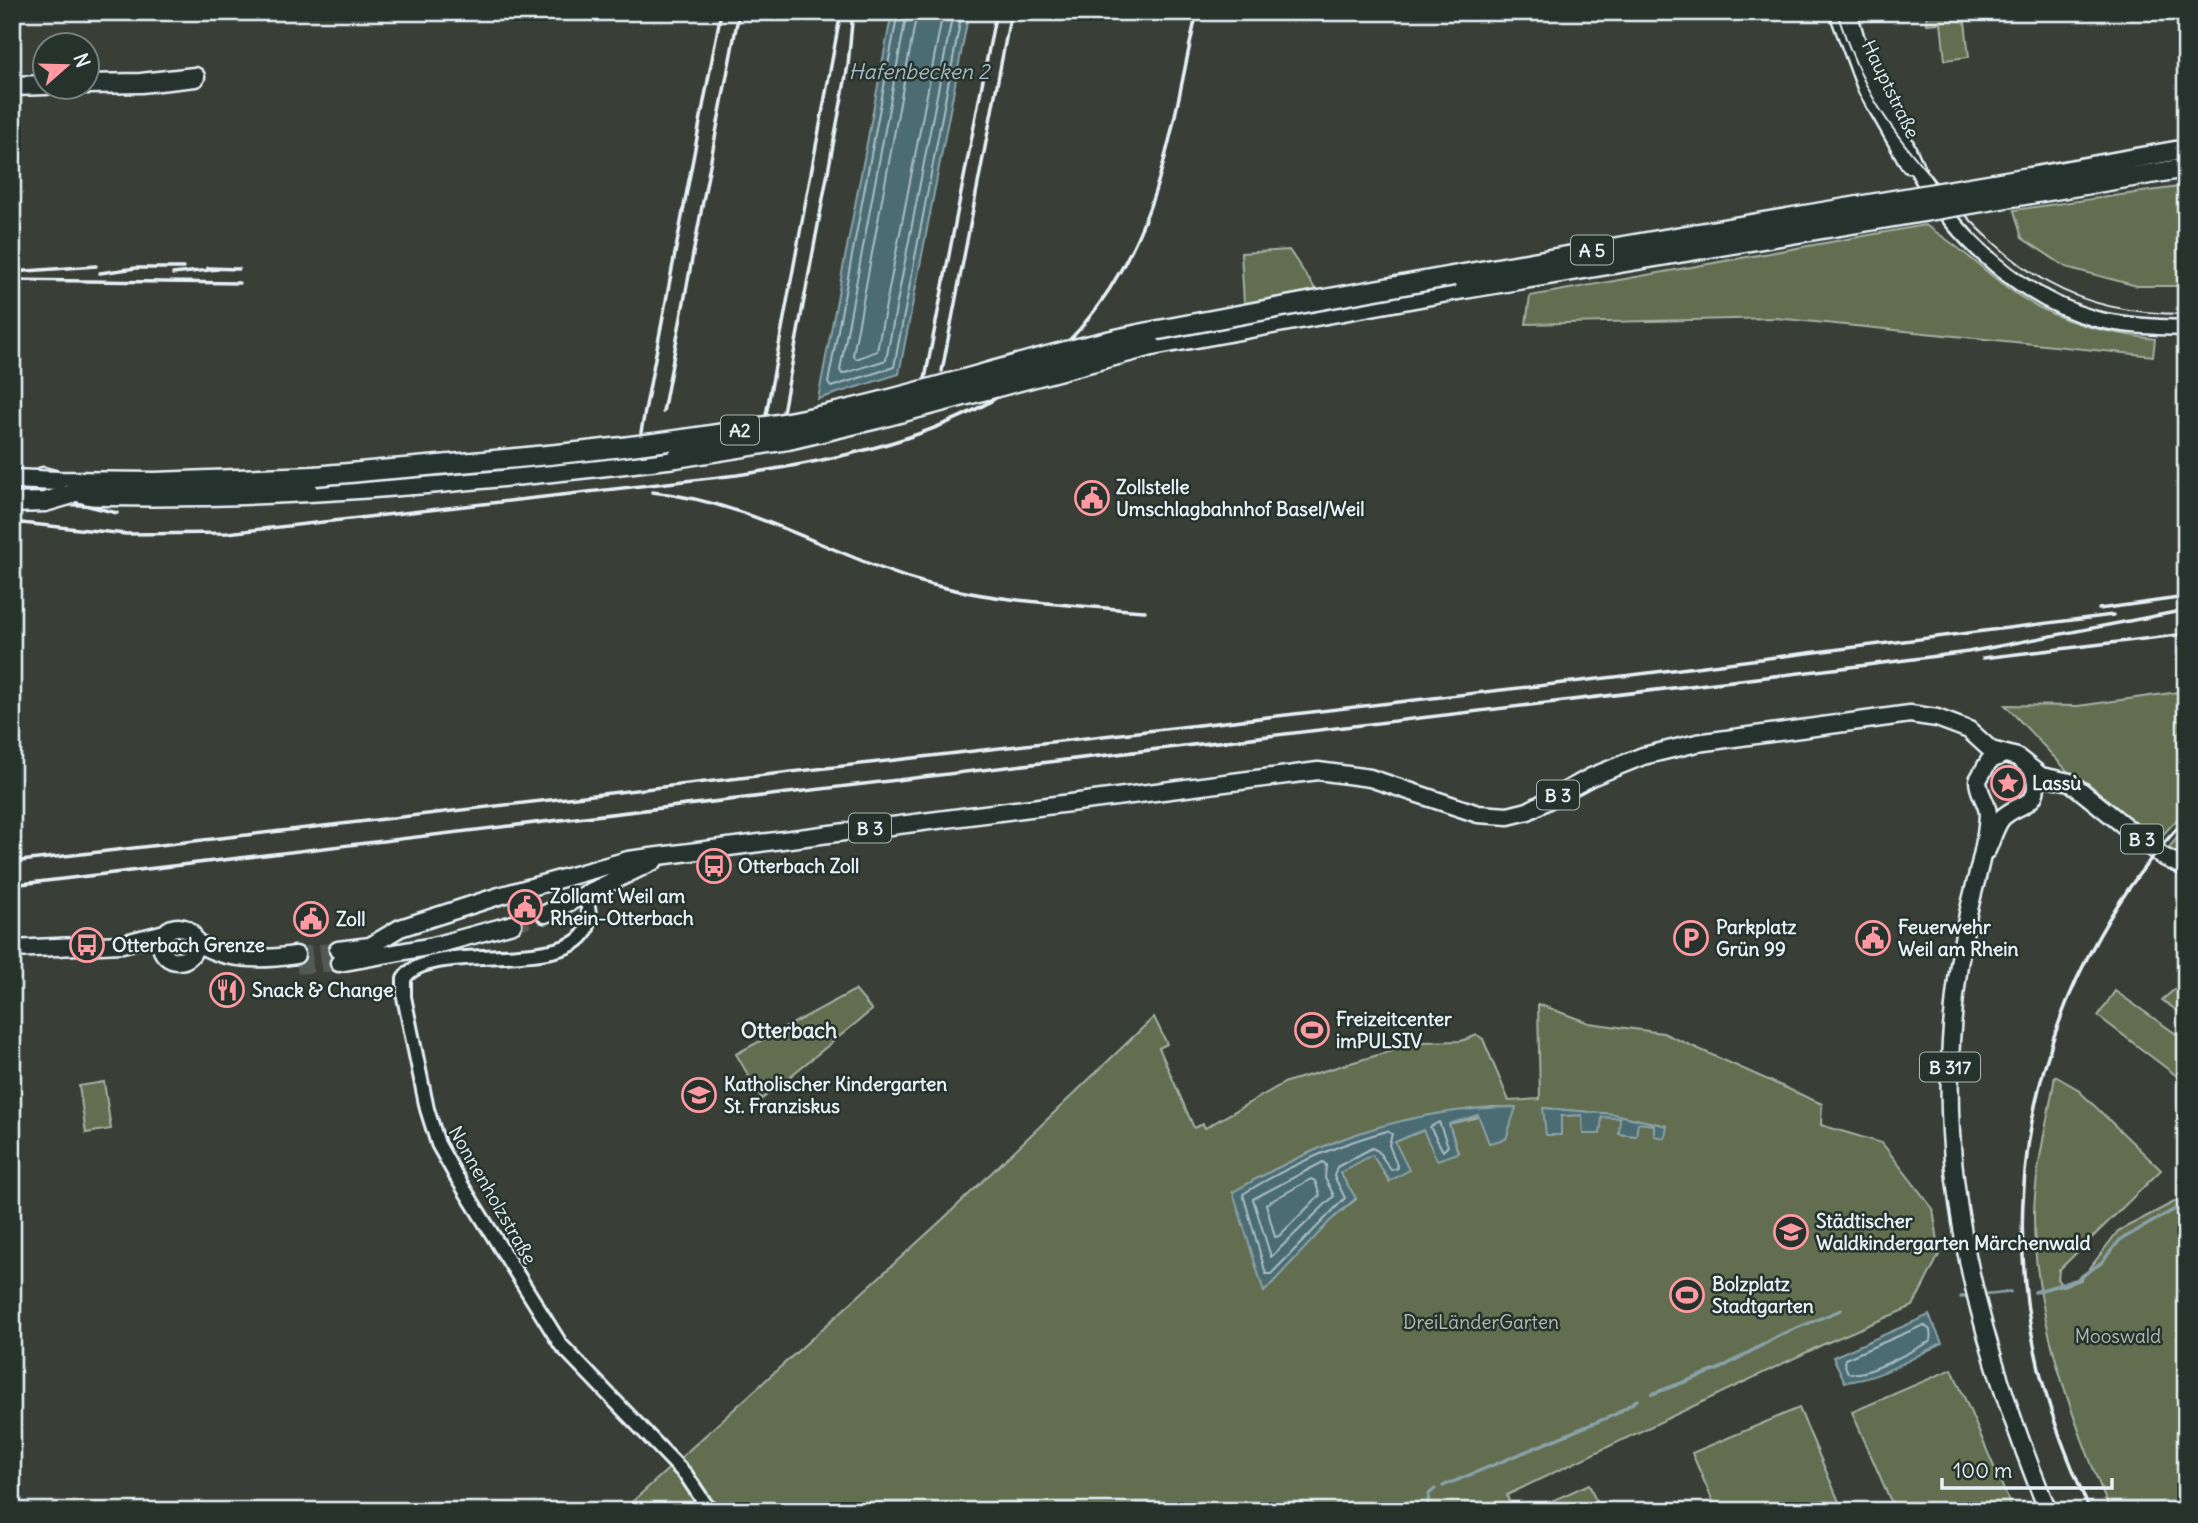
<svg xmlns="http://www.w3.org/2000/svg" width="2198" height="1523" font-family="Delius,sans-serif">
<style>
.green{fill:#626e50;stroke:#a5b0a4;stroke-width:2;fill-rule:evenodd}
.water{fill:#4c6c73;stroke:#8aa1a8;stroke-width:2}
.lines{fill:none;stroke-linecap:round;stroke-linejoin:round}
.shore{stroke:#aabcc3;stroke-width:2}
.stream{stroke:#8aa1a8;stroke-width:3.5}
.primary-tunnel{stroke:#535a54;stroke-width:16;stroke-dasharray:16 8;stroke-linecap:butt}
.tertiary-casing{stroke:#e8f1f8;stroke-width:18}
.secondary-casing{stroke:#e8f1f8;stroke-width:19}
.primary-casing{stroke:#e8f1f8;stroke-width:21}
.motorway-casing{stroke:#e8f1f8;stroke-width:23}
.tertiary{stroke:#26332d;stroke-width:12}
.secondary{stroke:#26332d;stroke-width:14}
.primary{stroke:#26332d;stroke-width:16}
.motorway{stroke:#26332d;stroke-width:18}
.tram{stroke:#e8f1f8;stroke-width:2}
.rail{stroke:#e8f1f8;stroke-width:3.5}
.motorway-bridge-casing{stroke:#e8f1f8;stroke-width:23;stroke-linecap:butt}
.motorway-bridge{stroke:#26332d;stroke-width:18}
.labels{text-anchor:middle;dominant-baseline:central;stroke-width:5;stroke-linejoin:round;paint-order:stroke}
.shield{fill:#26332d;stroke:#aeb8bb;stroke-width:2}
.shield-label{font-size:18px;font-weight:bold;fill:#e8f1f8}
.street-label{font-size:19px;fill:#e8f1f8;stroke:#26332d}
.poi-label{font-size:19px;font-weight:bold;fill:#e8f1f8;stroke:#26332d;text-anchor:start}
.park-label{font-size:19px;fill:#b2bdb5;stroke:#26332d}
.water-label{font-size:21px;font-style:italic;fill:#aabcc3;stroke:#26332d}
.neighbourhood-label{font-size:21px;font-weight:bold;fill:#e8f1f8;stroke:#26332d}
</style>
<rect width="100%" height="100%" fill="#393f37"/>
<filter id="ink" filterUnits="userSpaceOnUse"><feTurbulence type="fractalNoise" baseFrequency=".0143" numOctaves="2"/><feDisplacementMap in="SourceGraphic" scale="14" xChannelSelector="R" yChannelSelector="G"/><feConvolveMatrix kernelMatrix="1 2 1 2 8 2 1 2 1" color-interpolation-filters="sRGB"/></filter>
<g filter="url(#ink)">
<path class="green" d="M1926 12H1964L1969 57 1945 60 1941 23 1927 24Z
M2186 186V286H2137L2066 267 2022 238 2014 210Z
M1925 225C1961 246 1987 275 2021 297 2062 324 2107 333 2155 339L2153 356 1775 318 1526 324 1530 296Z
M1289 250 1316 290 1244 303 1241 253Z
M2186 691V810L2156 842 2088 783 2074 778 2005 705 2078 706Z
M2186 827V862L2166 851Z
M2186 980V1017L2162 1000Z
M855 990 872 1010 762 1099 736 1054Z
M2115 991 2186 1041V1083L2098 1016Z
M1538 1004 1589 1023 1663 1033 1822 1104 1821 1125 1882 1143 1933 1209 1940 1253 1913 1306 1824 1344 1507 1495 1512 1511H622L942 1220 1154 1017 1167 1044 1159 1048 1194 1128 1203 1124 1205 1128 1286 1082 1422 1042 1461 1041 1477 1035 1483 1039 1509 1101 1540 1099ZM1493 1107 1516 1108 1449 1124 1458 1152 1424 1130 1395 1142 1389 1181 1372 1154 1340 1173 1356 1199 1330 1221 1233 1192C1322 1141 1390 1116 1493 1107ZM1543 1108 1613 1114 1667 1126 1637 1122 1636 1136 1620 1134V1118L1601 1117 1583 1134 1582 1115 1560 1116Z
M2055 1076 2076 1088 2161 1170 2059 1270 2058 1280 2062 1286 2081 1280 2118 1231 2186 1196V1502L2181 1511H2110C2072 1416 2033 1317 2034 1213 2035 1170 2048 1119 2055 1076Z
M104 1082 111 1129 86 1133 79 1086Z
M1952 1369 2013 1511H1895L1852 1412Z
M1799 1408 1843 1511H1717L1692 1453Z
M1589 1484 1600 1511H1530Z"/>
<path class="water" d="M892 12H969L899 374 818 399Z
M1516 1107 1506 1139 1489 1143 1478 1115 1449 1124 1458 1153 1437 1160 1423 1130 1395 1142 1409 1170 1390 1181 1372 1155 1340 1173 1356 1198 1330 1221 1264 1292 1233 1192C1325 1139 1409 1108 1516 1107Z
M1543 1108 1613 1114 1667 1126 1665 1138 1654 1136V1125L1638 1123 1636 1136 1619 1134 1620 1118 1602 1117 1600 1134H1583L1582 1115 1561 1116V1135H1546Z
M1929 1315 1942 1343C1912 1358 1880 1379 1845 1382L1833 1357Z"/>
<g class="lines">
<path class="shore" d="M898 12 828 383 831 387 894 367 962 12
M907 12 840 370 842 374 886 360 953 12
M917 12 853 355 856 359 877 351 943 12
M1439 1122 1448 1146 1443 1151 1430 1127Z
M1387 1131 1392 1134 1389 1145 1398 1168 1391 1170 1378 1151 1372 1148 1337 1167 1334 1176 1345 1198 1271 1274H1266L1243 1194C1288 1166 1336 1145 1387 1131Z
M1323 1162 1326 1165 1325 1178 1334 1196 1271 1257 1253 1199Z
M1311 1179 1315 1181 1320 1195 1279 1236 1275 1237 1266 1204Z
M1924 1325 1930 1330 1931 1341C1912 1350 1867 1378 1848 1373L1844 1363 1845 1359Z"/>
<path class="stream" d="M2035 1292 2076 1280 2101 1263 2120 1240 2186 1203
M1980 1295 2010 1292
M1961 1297 1973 1296
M1652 1394 1719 1369 1782 1334 1841 1310
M1443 1486 1616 1414 1637 1400
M1427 1511 1429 1494 1435 1489"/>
<path class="primary-tunnel" d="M513 924 545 914
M296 955 338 950
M297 966 339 963"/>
<g class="tertiary-casing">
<path id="tertiary" d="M585 897C619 990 430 932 404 979V997L427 1109 438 1144 456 1176 561 1345 686 1475 710 1511"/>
</g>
<g class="secondary-casing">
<path id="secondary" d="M1837 12 1866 90 1909 165
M1850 12C1857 53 1881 94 1899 130 1907 145 1913 163 1922 178 1959 241 2024 300 2096 319 2125 326 2156 327 2186 328"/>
</g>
<g class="primary-casing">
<path id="primary" d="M2002 755 1989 761 1978 780C1978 794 1988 802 1988 815 1986 849 1975 882 1968 914 1959 956 1954 998 1951 1041 1941 1205 1986 1360 2048 1511
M1987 850C1992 840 1995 826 2002 818 2017 802 2045 808 2033 771
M545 914 654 861
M161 944a17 17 0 1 1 34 0a17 17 0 1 1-34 0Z
M194 940C222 962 263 960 296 955
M12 949 122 944 165 933
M338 950 370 946 400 928 499 896 628 860 1318 771 1370 778 1478 814 1508 816 1528 811 1591 777 1643 756 1697 743 1910 714 1937 718 1969 730 1991 750 2017 757 2041 776 2070 782 2162 856 2186 868
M339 963 433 946 513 924"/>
</g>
<g class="motorway-casing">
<path id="motorway" d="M88 84 141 83 195 77
M12 86 46 85
M2030 177 2186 149
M2030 194 2186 168
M1152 346 1464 289
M43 477 58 481 155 482 315 476
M69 495C272 502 475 482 676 458"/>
</g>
<use href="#tertiary" class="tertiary"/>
<use href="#secondary" class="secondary"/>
<use href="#primary" class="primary"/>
<use href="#motorway" class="motorway"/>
<path class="tram" d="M1837 12C1861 89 1889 129 1941 188 2015 272 2070 314 2186 314"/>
<path class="rail" d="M208 268 239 269
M12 272 96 266
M100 273 136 268H183
M173 274 218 269
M12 280 239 283
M942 371 1011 12
M925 379 996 12
M663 412 739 12
M783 412 848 65 853 12
M766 415 841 12
M641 432 721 12
M12 487 117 513
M652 492C744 501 821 549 908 578 981 601 1068 605 1145 611
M12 522 126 534 227 533 737 475C924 447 1077 402 1149 209 1172 146 1182 77 1197 12
M2099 609 2186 597
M1983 658 2186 634
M12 862 1632 675 2113 615
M12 885 1867 665 1968 652 2186 610
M2090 1511C2068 1459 2046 1406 2035 1350 1995 1160 2051 959 2186 819"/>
<g class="motorway-bridge-casing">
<path id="motorway-bridge" d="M1464 289 2030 194
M676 458 788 440 877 419 1152 346
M315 476C487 460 659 450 828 414 939 390 1047 351 1159 330 1449 275 1739 226 2030 177
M12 479 58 481
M12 503 45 502 69 495"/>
</g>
<use href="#motorway-bridge" class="motorway-bridge"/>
</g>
</g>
<defs>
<g id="civic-ring" transform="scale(1.75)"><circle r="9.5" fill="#26332d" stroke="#ff9aa2" stroke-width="1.5"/><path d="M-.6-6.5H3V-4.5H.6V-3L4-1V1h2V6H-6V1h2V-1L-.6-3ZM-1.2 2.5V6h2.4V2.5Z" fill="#ff9aa2"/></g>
<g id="sight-ring" transform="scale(1.75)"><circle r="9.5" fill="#26332d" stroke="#ff9aa2" stroke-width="1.5"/><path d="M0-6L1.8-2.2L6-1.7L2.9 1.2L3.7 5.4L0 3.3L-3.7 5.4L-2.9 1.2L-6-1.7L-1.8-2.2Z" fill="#ff9aa2"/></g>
<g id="bus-ring" transform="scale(1.75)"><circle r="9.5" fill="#26332d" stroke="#ff9aa2" stroke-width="1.5"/><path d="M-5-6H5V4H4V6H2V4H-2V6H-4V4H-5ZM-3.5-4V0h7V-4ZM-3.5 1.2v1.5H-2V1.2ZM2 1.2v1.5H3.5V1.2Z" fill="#ff9aa2"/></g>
<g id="parking-ring" transform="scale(1.75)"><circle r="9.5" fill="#26332d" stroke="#ff9aa2" stroke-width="1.5"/><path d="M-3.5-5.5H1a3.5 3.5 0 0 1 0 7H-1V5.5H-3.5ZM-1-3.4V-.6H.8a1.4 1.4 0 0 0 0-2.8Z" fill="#ff9aa2"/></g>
<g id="restaurant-ring" transform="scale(1.75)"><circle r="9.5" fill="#26332d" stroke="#ff9aa2" stroke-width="1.5"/><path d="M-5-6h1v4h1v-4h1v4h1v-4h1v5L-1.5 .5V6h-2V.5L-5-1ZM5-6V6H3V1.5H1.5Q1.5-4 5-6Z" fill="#ff9aa2"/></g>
<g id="stadium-ring" transform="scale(1.75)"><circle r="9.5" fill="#26332d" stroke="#ff9aa2" stroke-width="1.5"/><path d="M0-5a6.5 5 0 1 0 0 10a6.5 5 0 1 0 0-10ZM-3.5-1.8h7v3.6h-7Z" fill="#ff9aa2"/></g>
<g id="school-ring" transform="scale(1.75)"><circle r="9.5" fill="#26332d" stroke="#ff9aa2" stroke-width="1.5"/><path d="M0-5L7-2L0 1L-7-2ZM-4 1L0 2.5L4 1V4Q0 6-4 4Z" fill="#ff9aa2"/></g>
</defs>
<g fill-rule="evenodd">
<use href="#civic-ring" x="1092" y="498"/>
<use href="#sight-ring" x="2008" y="783"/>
<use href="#bus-ring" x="714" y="866"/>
<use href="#civic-ring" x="525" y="907"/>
<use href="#civic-ring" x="311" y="919"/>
<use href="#parking-ring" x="1691" y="938"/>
<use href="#civic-ring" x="1873" y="938"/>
<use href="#bus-ring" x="87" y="945"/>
<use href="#restaurant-ring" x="227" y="990"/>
<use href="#stadium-ring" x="1312" y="1030"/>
<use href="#school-ring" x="699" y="1095"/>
<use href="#school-ring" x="1791" y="1232"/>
<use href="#stadium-ring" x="1687" y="1295"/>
</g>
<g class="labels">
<g class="shield">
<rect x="1571" y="235.5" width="42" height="29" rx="5"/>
<rect x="721" y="415.5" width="38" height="29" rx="5"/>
<rect x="1537" y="780.5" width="42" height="29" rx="5"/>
<rect x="849" y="813.5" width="42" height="29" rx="5"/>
<rect x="2121" y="824.5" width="42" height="29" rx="5"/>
<rect x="1920" y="1052.5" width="60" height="29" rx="5"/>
</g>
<g class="shield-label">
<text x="1592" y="250">A 5</text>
<text x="740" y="430">A2</text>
<text x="1558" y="795">B 3</text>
<text x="870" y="828">B 3</text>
<text x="2142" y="839">B 3</text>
<text x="1950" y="1067">B 317</text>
</g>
<g class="street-label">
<text transform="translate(1891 89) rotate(64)">Hauptstraße</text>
<text transform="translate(493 1195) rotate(60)">Nonnenholzstraße</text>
</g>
<g class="poi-label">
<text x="1116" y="487">Zollstelle<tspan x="1116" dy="22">Umschlagbahnhof Basel/Weil</tspan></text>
<text x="2032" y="783">Lassù</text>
<text x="738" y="866">Otterbach Zoll</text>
<text x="550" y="896">Zollamt Weil am<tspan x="550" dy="22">Rhein-Otterbach</tspan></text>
<text x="336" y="919">Zoll</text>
<text x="1716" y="927">Parkplatz<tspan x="1716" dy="22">Grün 99</tspan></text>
<text x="1898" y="927">Feuerwehr<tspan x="1898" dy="22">Weil am Rhein</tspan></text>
<text x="112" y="945">Otterbach Grenze</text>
<text x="252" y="990">Snack &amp; Change</text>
<text x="1336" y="1019">Freizeitcenter<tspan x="1336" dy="22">imPULSIV</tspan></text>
<text x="724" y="1084">Katholischer Kindergarten<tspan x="724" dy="22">St. Franziskus</tspan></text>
<text x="1816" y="1221">Städtischer<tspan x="1816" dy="22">Waldkindergarten Märchenwald</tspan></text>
<text x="1712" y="1284">Bolzplatz<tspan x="1712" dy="22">Stadtgarten</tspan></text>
</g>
<g class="park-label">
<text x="1481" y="1322">DreiLänderGarten</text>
<text x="2118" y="1336">Mooswald</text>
</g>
<g class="water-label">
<text x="919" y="71">Hafenbecken 2</text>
</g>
<g class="neighbourhood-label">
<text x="789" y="1030">Otterbach</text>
</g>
</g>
<rect width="2198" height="1523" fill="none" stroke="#26332d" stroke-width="42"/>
<rect x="21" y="21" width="2156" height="1481" fill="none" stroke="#e8f1f8" stroke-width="2.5" filter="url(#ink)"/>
<g transform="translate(66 66) rotate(70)"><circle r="33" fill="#26332d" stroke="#747f7e" stroke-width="2"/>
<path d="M0-5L12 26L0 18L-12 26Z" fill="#ff9aa2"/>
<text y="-10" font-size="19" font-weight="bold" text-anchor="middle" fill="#e8f1f8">N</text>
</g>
<path d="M1942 1478v10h170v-10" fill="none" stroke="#e8f1f8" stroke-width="3.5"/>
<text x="1953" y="1478" font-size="21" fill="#e8f1f8" stroke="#26332d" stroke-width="5" paint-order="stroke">100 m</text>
</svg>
